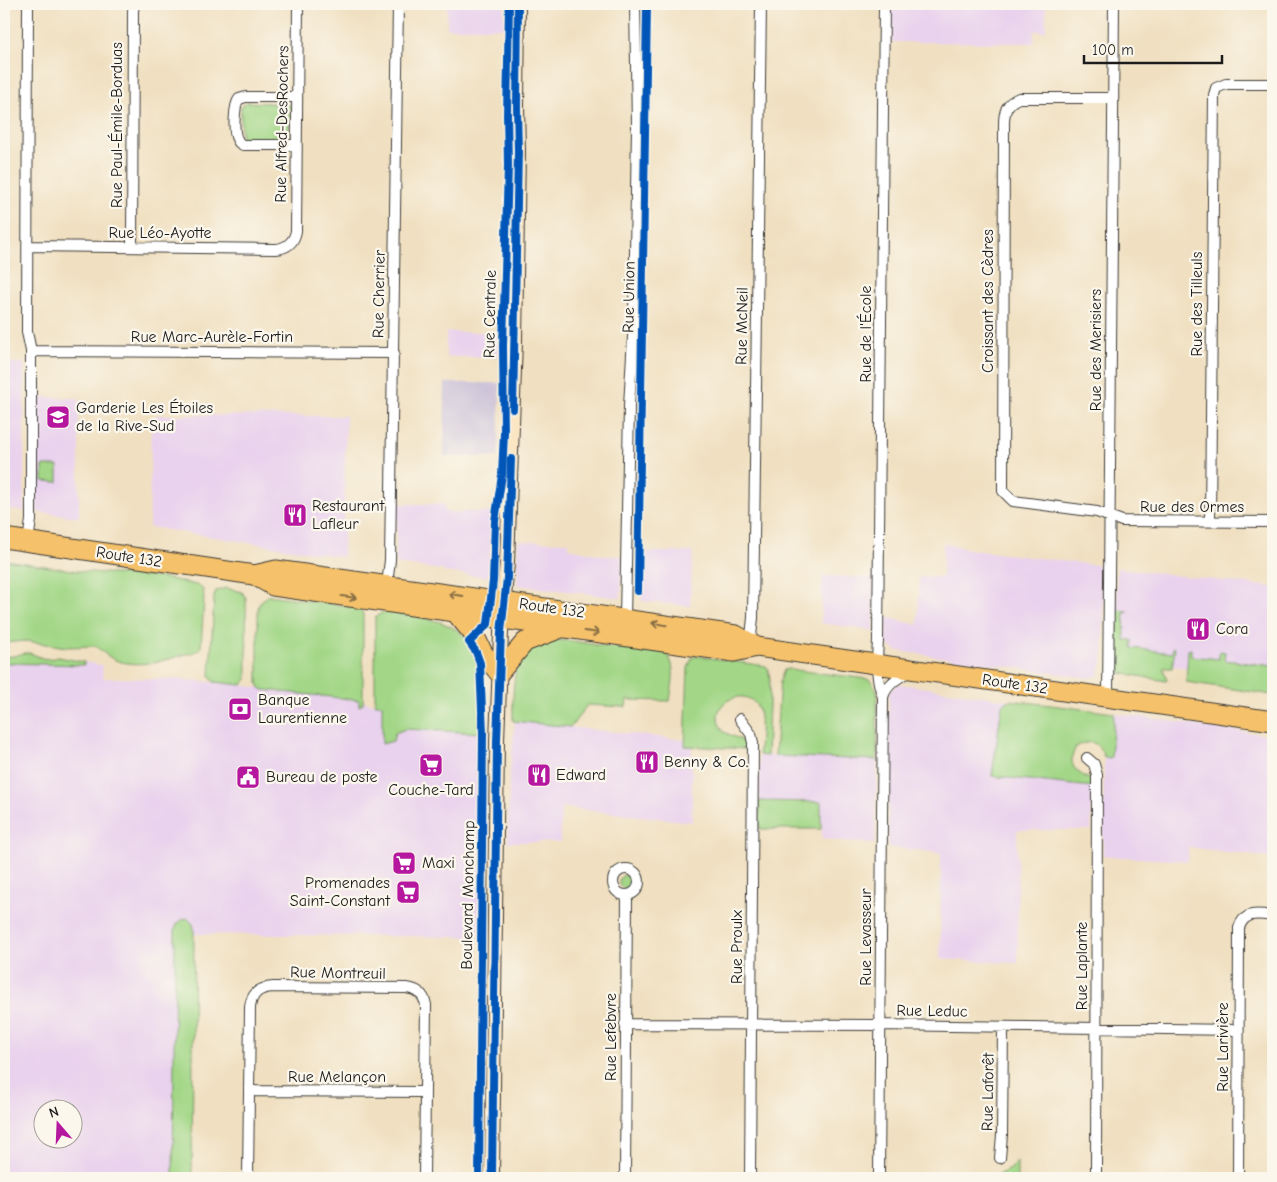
<svg xmlns="http://www.w3.org/2000/svg" width="1277" height="1182" font-family="'Comic Neue',sans-serif">
<style>
.built{fill:#e9d2ed;fill-rule:evenodd}
.industrial{fill:#c9bfd7}
.green{fill:#a3d787;stroke:#607a52}
.lines{fill:none;stroke-linecap:round;stroke-linejoin:round}
.street-casing{stroke:#3c3935;stroke-width:12}
.secondary-casing{stroke:#3c3935;stroke-width:16}
.highway-casing{stroke:#3c3935;stroke-width:21}
.street{stroke:#fff;stroke-width:10}
.secondary{stroke:#fbe6c4;stroke-width:14}
.highway{stroke:#f5c16b;stroke-width:19}
.cycleway-casing{stroke:#fbf7ec;stroke-width:11}
.cycleway{stroke:#0057b8;stroke-width:8}
.oneway{stroke:#886e44}
.labels{text-anchor:middle;dominant-baseline:central;stroke-width:4.5;stroke-linejoin:round;paint-order:stroke}
.street-label{font-size:16px;fill:#1c1c1c;stroke:#fbf7ec}
.poi-label{font-size:16px;fill:#1c1c1c;stroke:#fbf7ec;text-anchor:start}
</style>
<rect width="100%" height="100%" fill="#fbf7ec"/>
<filter id="ink" filterUnits="userSpaceOnUse"><feTurbulence type="fractalNoise" baseFrequency=".02" numOctaves="2"/><feDisplacementMap in="SourceGraphic" scale="10" xChannelSelector="R" yChannelSelector="G"/><feConvolveMatrix kernelMatrix="1 2 1 2 8 2 1 2 1" color-interpolation-filters="sRGB"/></filter>
<filter id="wash" filterUnits="userSpaceOnUse"><feTurbulence type="fractalNoise" baseFrequency=".0096" numOctaves="4" result="noise"/><feDisplacementMap in="SourceGraphic" scale="20" xChannelSelector="R" yChannelSelector="G"/><feGaussianBlur stdDeviation="1.12" result="paint"/><feColorMatrix in="noise" values="0 0 0 0 0 0 0 0 0 0 0 0 0 0 0 0 0 1.4 0 .05"/><feComposite in="paint" operator="in"/></filter>
<g filter="url(#wash)">
<rect width="100%" height="100%" fill="#f0e0c1"/>
<path class="built" d="M447 4H504V28H447Z
M891 4H1046V31H1034V43L891 42Z
M446 332H499L498 357H446Z
M4 363H24V511L4 509Z
M37 397 79 398V517L37 512Z
M155 415 346 416 343 557 149 527 151 431H155Z
M397 504H444L445 512H492L489 573 487 577 444 572 443 570 396 564Z
M518 541 569 542V548L606 556H622L621 598 517 585Z
M943 543 973 550 1104 566 1103 658 1098 676 1090 678 898 651 889 646 886 642V617L918 625 919 577H942Z
M643 552H693L690 606 641 601Z
M1117 568 1273 587V677L1116 660Z
M822 576 874 578V631L821 623Z
M84 662 102 665 103 678 178 679 242 685 260 688 264 690 364 701 369 703 382 704V744L398 731 405 729 481 733 479 937 194 934V929L175 931 173 1178H4V663L84 665ZM42 1110H72V1140H42Z
M900 684 1010 700 1007 701 992 776 1092 787 1091 830H1017L1018 963 940 959 941 853 888 847 889 697V692L896 685Z
M1114 713 1273 736V858L1188 847V861L1103 856 1104 757 1111 758Z
M515 721 685 740V746L692 747V822L561 807 560 842H508L509 782Z
M759 755 877 760 875 844 822 839 821 802 759 801Z"/>
<path class="industrial" d="M445 383H500L498 457H444Z"/>
<path class="green" d="M246 102 288 104 290 107 289 137 285 140H248L242 138 241 133V107Z
M43 466H58V482L43 481Z
M4 560 78 571 166 578 200 586 203 590 204 598 201 648C196 652 193 653 187 654 164 660 142 668 118 661 109 658 102 651 95 646L67 647 26 641 4 643Z
M226 588 242 592 246 598 247 679 242 685 214 682 210 676 214 596 216 591Z
M269 595 356 607 363 613V704L359 706V700L264 690 260 688 258 683V608L260 602Z
M1116 610 1128 611 1129 612 1124 613 1125 640H1132V648L1172 653 1173 647 1175 648 1172 668H1163L1167 679 1166 681 1115 672Z
M386 612C415 617 446 617 468 639L466 641C485 666 480 702 481 733L405 729 395 733 393 741 382 744V704H376L375 702V618L381 613Z
M555 640 573 641 608 647 665 652C678 665 672 685 670 701L627 700 626 707 587 705 571 727 513 721C513 704 511 657 528 648 536 644 546 642 555 640Z
M1191 649V656L1219 659V651L1225 652 1224 660 1273 666V695L1186 682 1188 650Z
M24 653H30L42 658 49 659 58 657 84 662V665L4 663V657L14 656Z
M696 656 766 666 768 668 770 679 767 756 759 755C759 741 762 724 759 711 751 682 701 702 724 732L741 740 747 749 685 746 688 668 692 658Z
M788 669 867 679 871 681 877 690V760L775 756 780 681 784 670Z
M1010 700 1114 713 1111 758 1104 757C1098 741 1091 739 1076 747 1066 765 1076 773 1092 780V787L992 776 1002 705Z
M759 801 821 802V829H759Z
M619 882a7 7 0 1 1 14 0a7 7 0 1 1-14 0Z
M187 918 193 924 194 929 192 1178H173L175 930C176 924 180 920 187 918Z
M1017 1161V1178H997V1175L1011 1169Z"/>
</g>
<g filter="url(#ink)">
<g class="lines">
<g class="street-casing">
<path id="street" d="M28 4 27 332 31 351V520L28 542
M1113 98H1019C1006 103 1004 112 1004 124L1003 491 1013 501 1097 512 1122 521 1273 522
M296 145H243C239 143 239 143 237 139 233 132 234 105 239 99L246 97H297
M28 246 276 249C287 248 294 242 296 231L298 4
M132 247 133 11 134 4
M31 351 394 353
M1210 522 1214 95 1216 88 1226 84H1273
M387 585 390 560 398 4
M625 619 629 406 634 319 637 126 635 4
M750 645 753 618 761 4
M883 697C875 675 877 662 878 640L884 4
M1108 697 1114 4
M740 719 751 734 753 743 750 1178
M1087 758 1094 764 1097 775 1096 1178
M613 882a13 13 0 1 1 26 0a13 13 0 1 1-26 0Z
M625 1024 880 1025 1237 1030
M249 1091 425 1092
M1000 1158 1002 1135 1003 1027
M248 1178 250 1007C252 993 259 988 273 987L406 988C417 989 424 994 426 1005L424 1178
M625 1178 627 896
M879 1178 883 697C887 683 900 677 911 670
M1238 1178 1239 928C1244 911 1258 914 1273 916"/>
</g>
<g class="secondary-casing">
<path id="secondary" d="M492 1178 497 741 501 632 507 563 515 342 518 151 517 107 518 4"/>
</g>
<g class="highway-casing">
<path id="highway" d="M4 538 254 575 273 586 734 652 757 647
M254 575 276 570 736 635 757 647 1273 721
M456 613 475 636 483 653 499 673 525 642 559 629"/>
</g>
<use href="#street" class="street"/>
<use href="#secondary" class="secondary"/>
<use href="#highway" class="highway"/>
<g class="cycleway-casing">
<path id="cycleway" d="M513 409 518 151 517 107 518 4
M638 591 647 4
M479 1178 483 733 480 663 476 652 469 642 488 624 493 581 495 521 502 475 504 433 503 346 508 165 507 115 509 4
M492 1178 497 741 501 632 507 578 511 459"/>
</g>
<use href="#cycleway" class="cycleway"/>
</g>
<defs><path id="oneway-shaft" d="M-6 0H5M1.5-3L5.5 0L1.5 3" fill="none" stroke-width="1.6" stroke-linecap="round" stroke-linejoin="round" transform="scale(1.25)"/></defs>
<g class="oneway">
<use href="#oneway-shaft" transform="translate(456 595) rotate(-172)"/>
<use href="#oneway-shaft" transform="translate(349 597) rotate(8)"/>
<use href="#oneway-shaft" transform="translate(659 624) rotate(-171)"/>
<use href="#oneway-shaft" transform="translate(592 632) rotate(8)"/>
</g>
</g>
<defs>
<g id="school-square" transform="scale(1.25)"><rect x="-9" y="-9" width="18" height="18" rx="4" fill="#b5179e" stroke="#fbf7ec"/><path d="M0-5L7-2L0 1L-7-2ZM-4 1L0 2.5L4 1V4Q0 6-4 4Z" fill="#fff"/></g>
<g id="restaurant-square" transform="scale(1.25)"><rect x="-9" y="-9" width="18" height="18" rx="4" fill="#b5179e" stroke="#fbf7ec"/><path d="M-5-6h1v4h1v-4h1v4h1v-4h1v5L-1.5 .5V6h-2V.5L-5-1ZM5-6V6H3V1.5H1.5Q1.5-4 5-6Z" fill="#fff"/></g>
<g id="bank-square" transform="scale(1.25)"><rect x="-9" y="-9" width="18" height="18" rx="4" fill="#b5179e" stroke="#fbf7ec"/><path d="M-6-4H6V4H-6ZM0-2.3a2.3 2.3 0 1 0 0 4.6a2.3 2.3 0 1 0 0-4.6Z" fill="#fff"/></g>
<g id="supermarket-square" transform="scale(1.25)"><rect x="-9" y="-9" width="18" height="18" rx="4" fill="#b5179e" stroke="#fbf7ec"/><path d="M-6-5.5h2.5l.6 2H6L4.5 2H-2.5L-4.4-4H-6ZM-1.5 3.2a1.3 1.3 0 1 0 .1 0ZM3 3.2a1.3 1.3 0 1 0 .1 0Z" fill="#fff"/></g>
<g id="civic-square" transform="scale(1.25)"><rect x="-9" y="-9" width="18" height="18" rx="4" fill="#b5179e" stroke="#fbf7ec"/><path d="M-.6-6.5H3V-4.5H.6V-3L4-1V1h2V6H-6V1h2V-1L-.6-3ZM-1.2 2.5V6h2.4V2.5Z" fill="#fff"/></g>
</defs>
<g fill-rule="evenodd">
<use href="#school-square" x="58" y="417"/>
<use href="#restaurant-square" x="295" y="515"/>
<use href="#restaurant-square" x="1198" y="629"/>
<use href="#bank-square" x="240" y="709"/>
<use href="#restaurant-square" x="647" y="762"/>
<use href="#supermarket-square" x="431" y="765"/>
<use href="#restaurant-square" x="539" y="775"/>
<use href="#civic-square" x="248" y="777"/>
<use href="#supermarket-square" x="404" y="863"/>
<use href="#supermarket-square" x="408" y="892"/>
</g>
<g class="labels">
<g class="street-label">
<text transform="translate(282 124) rotate(-89)">Rue Alfred-DesRochers</text>
<text transform="translate(117 125) rotate(-90)">Rue Paul-Émile-Borduas</text>
<text x="160" y="233">Rue Léo-Ayotte</text>
<text transform="translate(379 294) rotate(-89)">Rue Cherrier</text>
<text transform="translate(629 297) rotate(-89)">Rue Union</text>
<text transform="translate(988 301) rotate(-90)">Croissant des Cèdres</text>
<text transform="translate(1197 304) rotate(-90)">Rue des Tilleuls</text>
<text transform="translate(490 314) rotate(-89)">Rue Centrale</text>
<text transform="translate(742 326) rotate(-89)">Rue McNeil</text>
<text transform="translate(866 334) rotate(-90)">Rue de l'École</text>
<text x="212" y="337">Rue Marc-Aurèle-Fortin</text>
<text transform="translate(1096 350) rotate(-90)">Rue des Merisiers</text>
<text x="1192" y="507">Rue des Ormes</text>
<text transform="translate(129 557) rotate(9)">Route 132</text>
<text transform="translate(552 608) rotate(8)">Route 132</text>
<text transform="translate(1015 684) rotate(8)">Route 132</text>
<text transform="translate(468 895) rotate(-89)">Boulevard Monchamp</text>
<text transform="translate(866 937) rotate(-90)">Rue Levasseur</text>
<text transform="translate(737 947) rotate(-90)">Rue Proulx</text>
<text transform="translate(1082 966) rotate(-90)">Rue Laplante</text>
<text transform="translate(338 973) rotate(1)">Rue Montreuil</text>
<text transform="translate(932 1011) rotate(1)">Rue Leduc</text>
<text transform="translate(611 1037) rotate(-90)">Rue Lefebvre</text>
<text transform="translate(1223 1047) rotate(-90)">Rue Larivière</text>
<text x="337" y="1077">Rue Melançon</text>
<text transform="translate(988 1092) rotate(-89)">Rue Laforêt</text>
</g>
<g class="poi-label">
<text x="76" y="408">Garderie Les Étoiles<tspan x="76" dy="18">de la Rive-Sud</tspan></text>
<text x="312" y="506">Restaurant<tspan x="312" dy="18">Lafleur</tspan></text>
<text x="1216" y="629">Cora</text>
<text x="258" y="700">Banque<tspan x="258" dy="18">Laurentienne</tspan></text>
<text x="664" y="762">Benny &amp; Co.</text>
<text x="556" y="775">Edward</text>
<text x="266" y="777">Bureau de poste</text>
<text x="431" y="790" text-anchor="middle">Couche-Tard</text>
<text x="422" y="863">Maxi</text>
<text x="390" y="883" text-anchor="end">Promenades<tspan x="390" dy="18">Saint-Constant</tspan></text>
</g>
</g>
<rect width="1277" height="1182" fill="none" stroke="#fbf7ec" stroke-width="20"/>
<g transform="translate(58 1124) rotate(341)"><circle r="24" fill="#fbf7ec" stroke="#a29f99"/>
<path d="M0-4L9 19L0 12L-9 19Z" fill="#b5179e"/>
<text y="-8" font-size="14" font-weight="bold" text-anchor="middle" fill="#1c1c1c">N</text>
</g>
<path d="M1084 55v8h138v-8" fill="none" stroke="#1c1c1c" stroke-width="2.5"/>
<text x="1092" y="55" font-size="15" fill="#1c1c1c" stroke="#fbf7ec" stroke-width="4" paint-order="stroke">100 m</text>
</svg>
